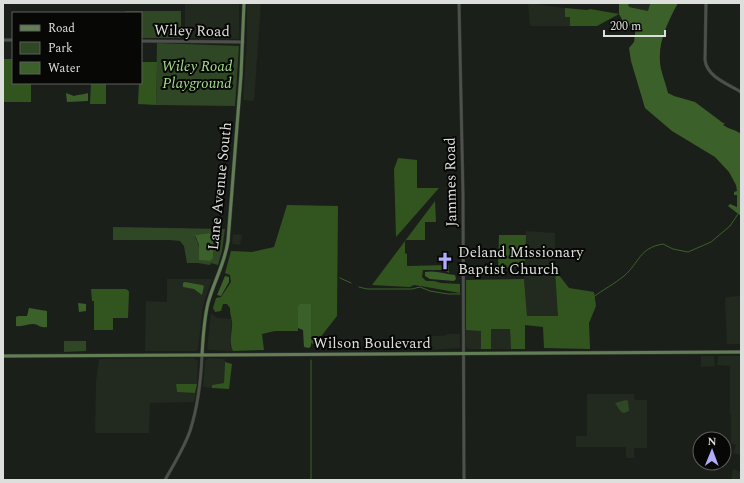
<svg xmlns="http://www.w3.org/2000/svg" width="744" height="483" font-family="Spectral,serif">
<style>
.built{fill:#22291f}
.green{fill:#2f4724;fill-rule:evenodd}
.forest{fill:#32551f}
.water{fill:#3c6029}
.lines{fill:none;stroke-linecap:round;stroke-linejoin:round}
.stream{stroke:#3c6029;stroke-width:1}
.minor-casing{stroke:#3a3c39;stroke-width:3.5}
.major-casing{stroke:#3a3c39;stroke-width:4}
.minor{stroke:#4d514b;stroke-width:2.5}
.major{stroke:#627e55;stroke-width:3}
.labels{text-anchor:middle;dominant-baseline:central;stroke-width:4;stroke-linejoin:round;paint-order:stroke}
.street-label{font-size:15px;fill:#dddfdc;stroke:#070806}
.park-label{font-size:15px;font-style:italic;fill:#a5dc8c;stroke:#070806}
.poi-label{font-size:15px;fill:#dddfdc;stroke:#070806;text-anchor:start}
</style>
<rect width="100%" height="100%" fill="#1b1f1a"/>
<path class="built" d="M185 3H239V38L238 39 185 38Z
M247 3H261L254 101 243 100 247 39Z
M528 3 565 8V17H570V26H530Z
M628 3H649L650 4 648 11 629 7Z
M526 231 555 233V270L559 316H527L524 279Z
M233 234 242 235 240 245 232 244Z
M167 279H212L203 305 198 349 196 351H145L146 301 167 302Z
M741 296V344H727L725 303 726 297Z
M211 313 217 318 232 319 230 346 233 351 210 350 207 349Z
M491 329H510L511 349H491Z
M466 330H481V349H468L466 347Z
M447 334H460V348L429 350 428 336H441L447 335Z
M701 356H714L715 366 701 367Z
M718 356H741V455L733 453 736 445 731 443V414H730V366L717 365Z
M193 358 198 361 197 384H176L177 392 196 393 194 402 150 403 149 433H95L96 382 99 359Z
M208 358 225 359 224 383 212 385V388L203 387 205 361Z
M587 394H634L635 400H647V448H634V458H626V447H576V436H587Z
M733 469 741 472V480H731Z"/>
<path class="green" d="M126 11H181V38H141V13H126Z
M157 43 239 46 235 106 156 105Z
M113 227 225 229 222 251 218 265 211 263 210 265 198 263H187L184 246 180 241 170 240H113ZM209 233 211 234 199 257C200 249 199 244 195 237L196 235Z
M64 341H86V351L64 352Z
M626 400 628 401 629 411 624 413 621 412 615 403Z"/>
<path class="forest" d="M565 8 587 10 590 9 619 14 597 26H570V17H565Z
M3 59H13V83H31V102H3Z
M141 62H157L156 105 138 104 139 83H141Z
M91 83H106V104H90Z
M398 158 417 160V188H439L396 237 394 169Z
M435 201 436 222H425V240H405V253L407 254V266L449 265V273L444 270H423L422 277 426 281H434L441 283 460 284V293L421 286 414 285 410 287 372 285Z
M287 205 338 206 337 316 316 343 313 344 311 343V304L298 305V331H275L262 334 264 350 233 351C228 341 233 331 232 321 231 315 230 315 230 308L227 304H223L221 311 215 312 213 308 216 298 221 297 231 282 230 275 225 273 231 251 252 252 274 247Z
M499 235H526L525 267 498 268Z
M555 270 569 288 594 292 596 306 589 323 590 349 544 348 543 327 525 325V349H511L510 329H491V349H481V331L466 330V280L524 279 527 316H558Z
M91 289H125L128 290 129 292 128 318H113V330H94V301H92Z
M225 362 232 364 229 389 212 388V385L224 383Z
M176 384H197L195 393 177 392Z"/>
<path class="water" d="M619 3H628L629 7 648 11 650 4 649 3H678C667 23 656 46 661 69 663 77 666 85 668 93L674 96 695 102 723 123H725L723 125C730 130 735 129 741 134V216L728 206 730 204 737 207V195H734V192L737 191 736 185 729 172 715 157 672 131 645 108 631 61 629 48 634 42 636 26 625 25 619 14Z
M66 93 74 96C79 94 83 95 88 93V101L67 102Z
M209 233 213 235V258L210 261 199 260V245L195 235Z
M425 272C436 270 445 274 455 275L456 279 454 281 430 279 425 276Z
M225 276 229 277V282L221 296 217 295Z
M185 282 202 285 204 286 202 295 194 289 183 287V283Z
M78 303 86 304V311L79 312Z
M299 304H311V346L309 348 304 347 303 330 298 328V306Z
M29 308 47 311V327C39 328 40 325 34 324 27 324 23 327 16 326V317L18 316H27Z"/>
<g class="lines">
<path class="stream" d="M340 278 351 283
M359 287 367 289H412L420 287 430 291 448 294H460
M593 297C603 290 614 284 624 276 640 262 639 248 663 244L673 249 688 252 711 242 730 226 738 214
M311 360V480"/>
<g class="minor-casing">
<path id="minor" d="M459 3 463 194 464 480
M706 3 705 60C707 77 728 84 741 92
M3 40H13
M141 41 243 42
M165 480C174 464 184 448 190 431 198 406 201 380 202 355"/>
</g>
<g class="major-casing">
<path id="major" d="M202 355C203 337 204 319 208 303 214 281 225 263 228 241L241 75 244 3
M3 356 741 352"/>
</g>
<use href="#minor" class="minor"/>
<use href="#major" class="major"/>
</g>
<defs>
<g id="church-bare" transform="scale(1.38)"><path d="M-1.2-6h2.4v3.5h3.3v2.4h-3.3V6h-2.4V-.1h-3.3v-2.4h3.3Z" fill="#b1adfa" stroke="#070806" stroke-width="2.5" paint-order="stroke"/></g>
</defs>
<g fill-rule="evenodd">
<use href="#church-bare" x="445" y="261"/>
</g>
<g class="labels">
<g class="street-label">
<text transform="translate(192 31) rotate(1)">Wiley Road</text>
<text transform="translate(451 182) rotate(-91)">Jammes Road</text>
<text transform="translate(220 186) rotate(-84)">Lane Avenue South</text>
<text x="372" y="343">Wilson Boulevard</text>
</g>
<g class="park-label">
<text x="197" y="66">Wiley Road<tspan x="197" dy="17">Playground</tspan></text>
</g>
<g class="poi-label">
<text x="458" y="252">Deland Missionary<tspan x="458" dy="17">Baptist Church</tspan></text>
</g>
</g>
<rect width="744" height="483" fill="none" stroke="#dddfdc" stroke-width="8"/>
<rect x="12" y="12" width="130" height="72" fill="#070806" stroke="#5d5e5c"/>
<rect x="20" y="25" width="20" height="6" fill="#627e55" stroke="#5d5e5c"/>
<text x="48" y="32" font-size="12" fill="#dddfdc">Road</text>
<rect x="20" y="42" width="20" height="12" fill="#2f4724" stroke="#5d5e5c"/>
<text x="48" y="52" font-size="12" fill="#dddfdc">Park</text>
<rect x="20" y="62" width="20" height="12" fill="#3c6029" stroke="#5d5e5c"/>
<text x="48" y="72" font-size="12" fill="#dddfdc">Water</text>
<g transform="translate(712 451) rotate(1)"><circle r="19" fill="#070806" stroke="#5d5e5c"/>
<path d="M0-3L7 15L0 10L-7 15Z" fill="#b1adfa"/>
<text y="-6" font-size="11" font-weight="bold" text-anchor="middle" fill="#dddfdc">N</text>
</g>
<path d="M604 30v6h61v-6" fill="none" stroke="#dddfdc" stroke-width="2"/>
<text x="610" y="30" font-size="12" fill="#dddfdc" stroke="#070806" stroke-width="3" paint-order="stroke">200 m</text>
</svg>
